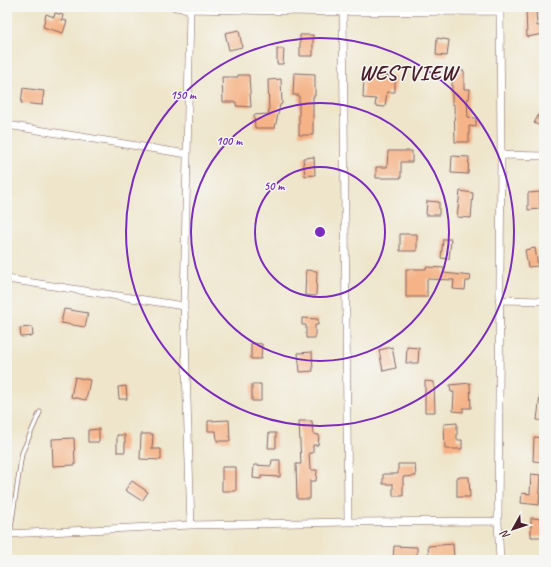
<svg xmlns="http://www.w3.org/2000/svg" width="551" height="567" font-family="Caveat,sans-serif">
<style>
.building{fill:#f5b387}
.lines{fill:none;stroke-linecap:round;stroke-linejoin:round}
.service-casing{stroke:#836463;stroke-width:5}
.minor-casing{stroke:#836463;stroke-width:8}
.service{stroke:#fff;stroke-width:3.5}
.minor{stroke:#fff;stroke-width:7}
.ring{fill:none;stroke:#7b2cbf;stroke-width:2}
.labels{text-anchor:middle;dominant-baseline:central;stroke-width:3;stroke-linejoin:round;paint-order:stroke}
.district-label{font-size:21px;font-weight:bold;letter-spacing:1px;fill:#4a1f2b;stroke:#f6f6f2}
.centre{fill:#7b2cbf;stroke:#f6f6f2;stroke-width:2}
.ring-label{font-size:12px;text-anchor:middle;font-weight:bold;fill:#7b2cbf;stroke:#f6f6f2;stroke-width:3;stroke-linejoin:round;paint-order:stroke}
</style>
<rect width="100%" height="100%" fill="#f6f6f2"/>
<filter id="ink" filterUnits="userSpaceOnUse"><feTurbulence type="fractalNoise" baseFrequency=".025" numOctaves="2"/><feDisplacementMap in="SourceGraphic" scale="8" xChannelSelector="R" yChannelSelector="G"/><feConvolveMatrix kernelMatrix="1 2 1 2 8 2 1 2 1" color-interpolation-filters="sRGB"/></filter>
<filter id="wash" filterUnits="userSpaceOnUse"><feTurbulence type="fractalNoise" baseFrequency=".012" numOctaves="4" result="noise"/><feDisplacementMap in="SourceGraphic" scale="16" xChannelSelector="R" yChannelSelector="G"/><feGaussianBlur stdDeviation="0.9" result="paint"/><feColorMatrix in="noise" values="0 0 0 0 0 0 0 0 0 0 0 0 0 0 0 0 0 1.4 0 .05"/><feComposite in="paint" operator="in"/></filter>
<g filter="url(#wash)">
<rect width="100%" height="100%" fill="#eee5ca"/>
<g id="blocks">
<path class="building" d="M536 8 537 26 544 25V34L527 37 526 9Z
M55 13 63 15 62 20 67 21 63 33 43 27 46 14 54 17Z
M239 30 242 47 229 50 225 33Z
M300 35H313V56H300Z
M437 38 449 40 447 56 436 55Z
M277 49H284L283 64H277Z
M452 71H464V89H470L469 99H467L468 117 476 118V127L469 126V142H455L454 104H452Z
M294 73 315 74V96H313V135H299V95H293Z
M238 75H249L251 107 236 106V102H223L222 77H238Z
M378 75 395 76V92H387L385 107 375 106 376 99 363 98 364 76 378 77Z
M281 79 282 104 280 105 275 128H255L254 115 269 114 268 80Z
M23 88 44 91 42 105 21 103Z
M544 106V128L534 123Z
M388 151H412V162H401V178H376V167H387Z
M452 156 469 157 468 174 451 173Z
M314 157 315 175 305 176 303 158Z
M460 191 473 193 471 218 457 217Z
M540 192V209L528 210V193Z
M427 201 439 202V215H426Z
M400 234H417V251H400Z
M443 239H451L449 259 441 258Z
M535 248 538 266 528 267 525 250Z
M426 267 444 268V273L471 276 470 281H466L465 290 453 289 454 280 427 279V297H406V269H426Z
M306 270 317 271 316 296 305 295Z
M64 309 88 313 85 327 61 323Z
M302 318 318 319V325H315V338H306V325H302Z
M32 327 33 336 21 337 20 328Z
M251 343 262 344 261 359H251Z
M392 347 396 368 383 371 379 350Z
M407 347 419 348 418 363H406Z
M312 352 313 371 300 372 298 353Z
M75 377 90 380 86 400 71 397Z
M425 381 434 382 435 412H425Z
M470 383 471 408H463V412L453 411 454 392H451L450 385Z
M252 384H261V401H252Z
M126 386 127 399H119L118 387Z
M540 396 544 397V421L537 420Z
M229 420 230 441H217L216 431H208V421Z
M299 421H312L313 434 319 435 318 445H313V453H309L310 470H317L316 481H310V499H297L296 464H301Z
M457 423V440H462V449H445L444 424Z
M99 429V442H88V430Z
M269 433H276V448H268Z
M141 434H153L152 449H161V460L140 459Z
M117 435H125V452H117Z
M534 437 544 438V462L533 461Z
M74 438 75 465 53 466 52 439Z
M272 460H280V477L261 476V479L253 478 254 465 271 466Z
M398 464H415L416 476 403 477V496H393V484H383V474H398Z
M222 467H236V491H222Z
M531 474 541 475 539 505 521 503 522 493 530 494Z
M457 477H469L470 497H457Z
M132 481 148 492 142 501 125 490Z
M531 518 544 519 543 537H531Z
M453 544 454 557 429 558 428 546Z
M394 546 417 547V560H393Z"/>
</g>
</g>
<g filter="url(#ink)">
<use href="#blocks" fill-opacity="0" stroke="#836463" stroke-width="1"/>
<g class="lines">
<g class="service-casing">
<path id="service" d="M10 534 22 453 40 412"/>
</g>
<g class="minor-casing">
<path id="minor" d="M175 7 190 9 343 12 500 11
M500 7 501 155 498 521 500 560
M190 9 184 306 191 525
M343 12 348 522
M7 125 187 154
M501 155 544 156
M7 279 184 306
M499 300 544 301
M7 534 191 525 348 522 498 521"/>
</g>
<use href="#service" class="service"/>
<use href="#minor" class="minor"/>
</g>
</g>
<g class="ring">
<circle cx="320" cy="232" r="65"/>
<circle cx="320" cy="232" r="129"/>
<circle cx="320" cy="232" r="194"/>
</g>
<g class="labels">
<g class="district-label">
<text x="408" y="73">WESTVIEW</text>
</g>
</g>
<circle cx="320" cy="232" r="6" class="centre"/>
<g class="ring-label">
<text x="183" y="99">150 m</text>
<text x="229" y="145">100 m</text>
<text x="274" y="190">50 m</text>
</g>
<rect width="551" height="567" fill="none" stroke="#f6f6f2" stroke-width="24"/>
<g transform="translate(513 529) rotate(231)" stroke="#f6f6f2" stroke-width="3" paint-order="stroke">
<path d="M0-3L7 15L0 10L-7 15Z" fill="#4a1f2b"/>
<text y="-6" font-size="11" font-weight="bold" text-anchor="middle" fill="#4a1f2b">N</text>
</g>
</svg>
